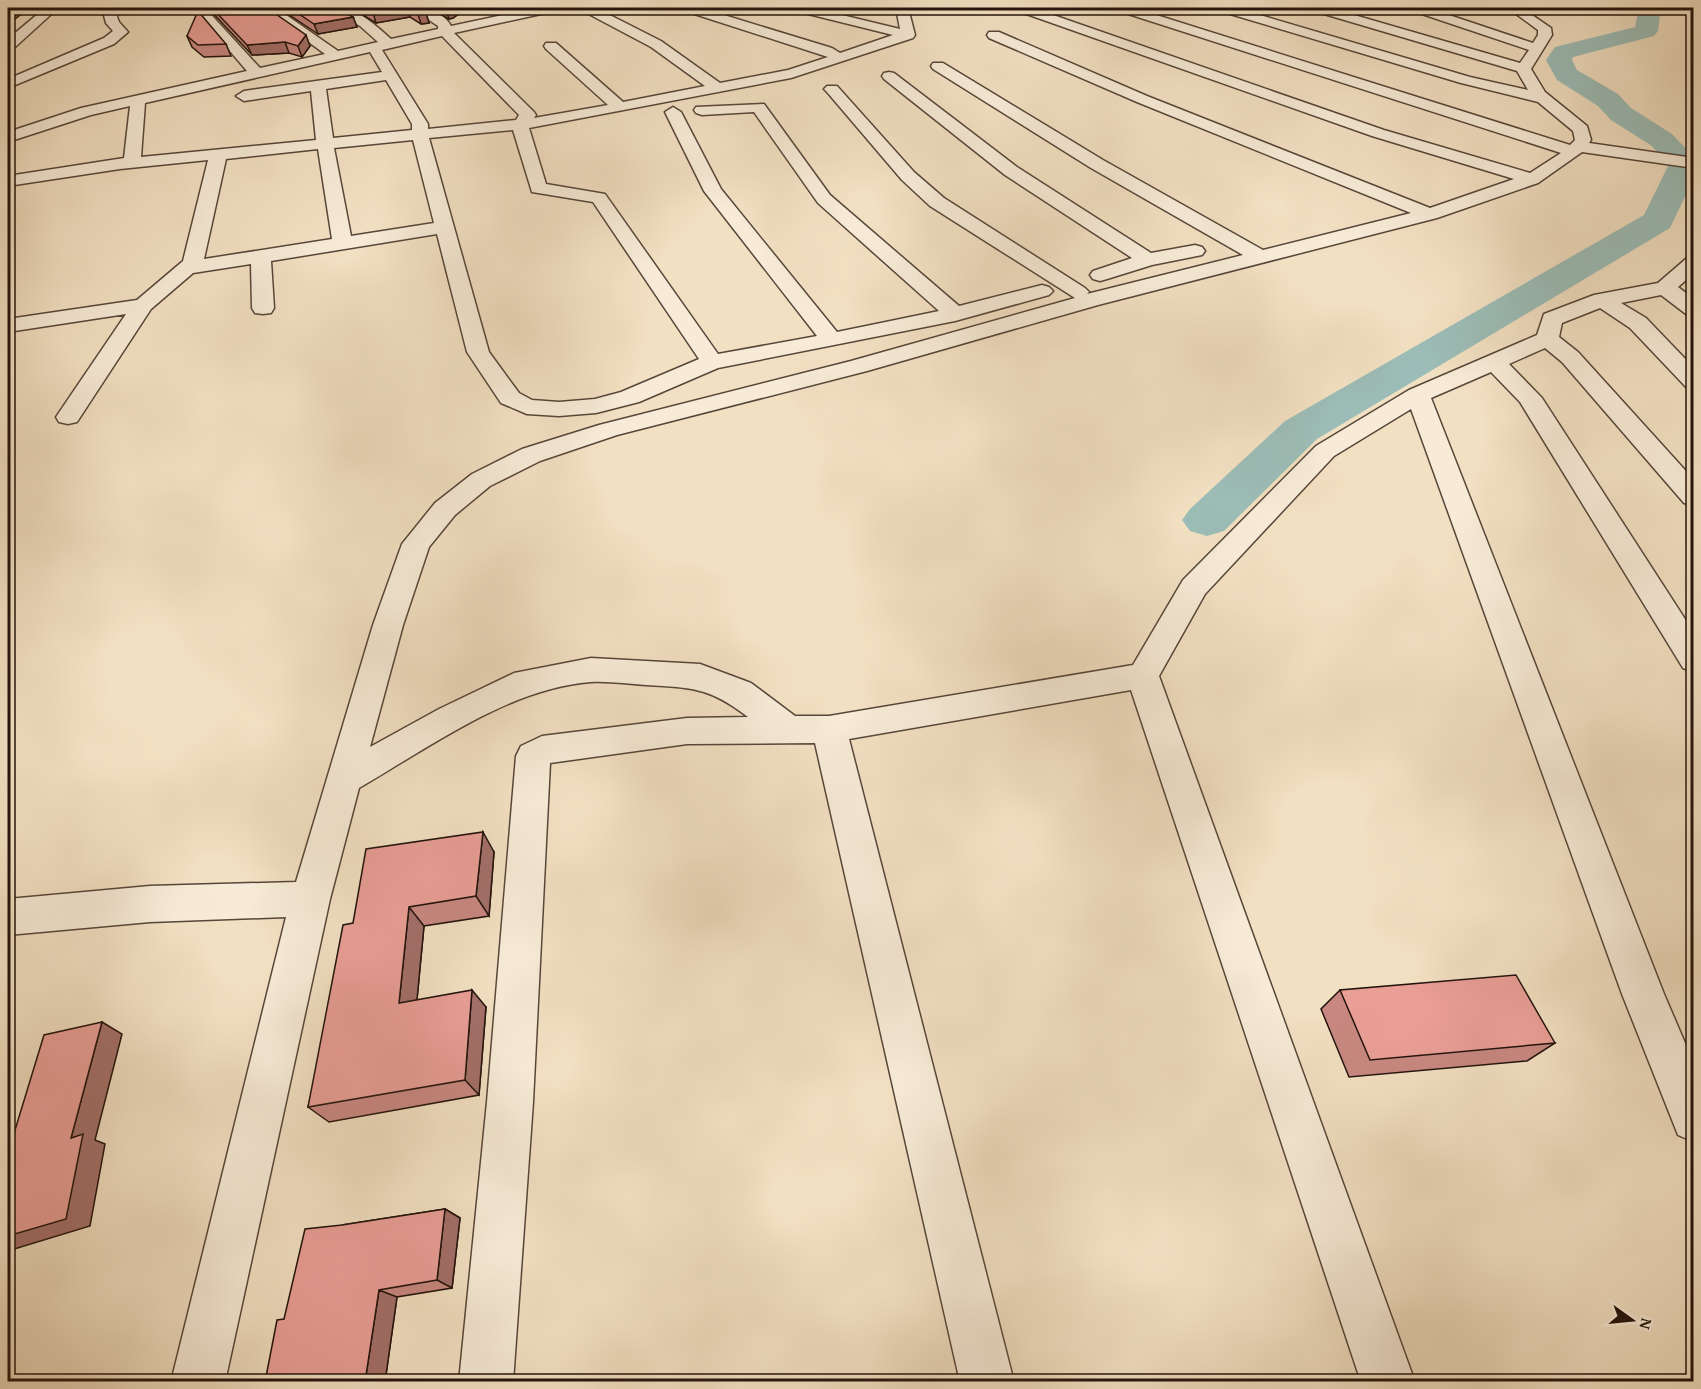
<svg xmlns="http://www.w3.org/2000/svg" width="1701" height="1389" font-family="'Gentium Book Plus',serif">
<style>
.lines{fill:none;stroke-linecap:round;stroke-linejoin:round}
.river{fill:#9cbdb7;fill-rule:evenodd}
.minor-casing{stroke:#57463a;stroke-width:3}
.minor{fill:#f7ebd7;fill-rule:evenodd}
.wall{fill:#c88881;stroke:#23130d;stroke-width:1.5}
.shaded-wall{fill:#a36f69;stroke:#23130d;stroke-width:1.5}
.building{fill:#e99e96;stroke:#23130d;stroke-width:1.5}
</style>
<rect width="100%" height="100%" fill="#f2e0c2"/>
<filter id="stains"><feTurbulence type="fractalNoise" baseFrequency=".00333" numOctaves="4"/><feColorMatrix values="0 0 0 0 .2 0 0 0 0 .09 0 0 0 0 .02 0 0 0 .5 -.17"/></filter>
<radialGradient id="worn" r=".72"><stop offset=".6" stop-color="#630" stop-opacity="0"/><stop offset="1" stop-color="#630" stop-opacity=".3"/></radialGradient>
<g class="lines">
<path class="river" d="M1639 8H1661L1658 31 1654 36 1573 57 1572 60 1577 70 1618 94 1631 108 1672 134 1694 157V178L1670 228 1317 439 1224 531 1207 536 1190 531 1182 520 1190 509 1285 421 1644 215 1668 166 1652 146 1611 120 1598 106 1557 80 1546 60 1555 47 1635 27Z"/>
<g class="minor-casing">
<path id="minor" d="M45 8H58L13 49 8 50V39Z
M102 8H114L119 22 128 32 114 44 8 88V79L104 38 113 31 106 23Z
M193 8H205L260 68 325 54 262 8H276L338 51 378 42 360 26 335 11 333 8C358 8 373 23 391 39L438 29V26L411 8C426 8 444 12 451 26L536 8H557L555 11 454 33 534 112 536 115 534 118 608 105 546 49 544 46 546 43H556L623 102 705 86 651 47 583 11 581 8H596L661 41 720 83 788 70 828 57 685 11 683 8H701L832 48 840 53 893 35 796 11 794 8H813L900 29 896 8H908L915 35 913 38 791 78 529 128 546 184 605 194 718 354 817 336 704 191 665 112 673 107 681 112 721 189 837 332 939 311 818 203 754 112 702 115 696 113 694 110 696 107 764 104 830 195 959 306 1042 285 1049 287 1053 291 1049 295 955 321 718 368 639 402 596 413 559 416 527 414 501 403 467 352 437 234 271 261 274 308 271 313 263 314 255 313 252 308 251 264 193 273 151 309 77 422 68 424 59 422 56 417 126 314 8 332V319L137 300 183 261 208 160 120 169 8 186V176L124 158 130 106 91 115 8 142V132L81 108 247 71ZM442 36 519 115 516 120 428 129V124L382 50ZM370 52 382 72 244 91 236 96 244 101 311 91 316 140 141 157 145 103ZM386 80 412 124V130L333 138 326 89ZM513 130 532 192 593 202 699 359 621 392 595 399 559 402 532 400 519 393 489 352 429 138ZM413 140 434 223 351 236 334 148ZM318 149 332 239 204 259 226 159Z
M1016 8H1033L1384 130 1530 173 1561 153 1119 11 1117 8H1134L1570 145 1575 140 1573 131 1538 102 1461 83 1220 11 1218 8H1236L1470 77 1528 90 1517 71 1314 11 1312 8H1330L1520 63 1529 50 1413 11 1411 8H1428L1533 43 1538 35V30L1508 8H1522L1551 28 1552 35 1531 69 1545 92 1587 126 1591 140 1589 143 1694 158V168L1582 152 1538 183 1437 218 1098 305 867 371 617 435 540 461 490 486 455 515 429 547 403 625 370 747 439 709 514 673 591 658 700 664 751 683 795 716H829L1133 665 1183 580 1316 446 1409 390 1537 335 1544 314 1594 295 1658 283 1687 258 1694 256V273L1678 287 1694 299V315L1686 314 1661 295 1621 303 1646 318 1694 368V389L1686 387 1630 328 1600 308 1562 323 1559 337 1578 352 1694 480V505L1684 503 1562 362 1545 348 1509 364 1542 398 1694 633V672L1683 668 1520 402 1491 372 1431 398 1664 994 1694 1064V1142L1678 1135 1622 994 1411 409 1334 456 1205 594 1159 676 1415 1382H1361L1131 690 849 739 1014 1382H960L815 743 687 744 550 763 533 1102 513 1382H459L487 1102 516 756 521 746 542 736 687 718 748 717C709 687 693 688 646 685 628 684 609 681 591 682 509 688 428 748 359 788L330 899 225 1382H171L286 917 150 922 8 935V899L150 886 296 882 373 625 402 544 435 503 472 474 522 449 599 425 851 361 1075 298 930 206 902 180 827 92 824 89 827 86H837L914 172 944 198 1085 288 1089 292 1087 294 1243 255 1091 168 933 69 931 66 933 63H943L1103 160 1263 250 1411 213 1137 102 989 38 987 35 989 32H999L1147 96 1430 208 1514 179 1372 136 1018 11Z
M889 72 894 73 1017 167 1151 253 1195 245 1202 247 1205 251 1202 255 1152 265 1107 279 1100 281 1093 279 1090 275 1093 271 1132 258 1005 175 884 79 882 76 884 73Z"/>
</g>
<use href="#minor" class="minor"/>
</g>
<path class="wall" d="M208 8H267L310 46 302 57 289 53 252 55Z
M279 8H338L353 17 357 27 318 34Z
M341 8H418L426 13 429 23 421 24 410 17 376 23 358 12Z
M426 8H467L453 18 449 19 429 8Z
M187 36 226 44 231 56 204 57 192 47Z
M494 852 489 916 424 926 417 1000 486 1007 479 1095 329 1122 308 1107 353 923Z
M1340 990 1555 1043 1527 1061 1349 1077 1321 1009Z
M445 1209 460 1218 452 1288 397 1297 385 1382H265L284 1319 342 1225Z"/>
<path class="shaded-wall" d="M8 8H29L15 19 8 20Z
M169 8H191L193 11 172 14Z
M407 8 410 17 376 23 373 13Z
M452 8H467L453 18 449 19 446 9Z
M426 13 429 23 421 24 418 14Z
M353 17 357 27 318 34 314 24Z
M306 35 310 46 302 57 298 46Z
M285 42 289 53 252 55 247 45Z
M483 832 494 852 489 916 476 896Z
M409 907 424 926 415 1020 399 1003Z
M472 990 486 1007 479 1095 465 1080Z
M102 1022 122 1034 95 1140 105 1144 90 1226 11 1250 8 1249V1236L71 1138Z
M445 1209 460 1218 452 1288 437 1280Z
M379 1290 397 1297 385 1382H365Z"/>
<path class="building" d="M212 8H267L306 35 298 46 285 42 247 45Z
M290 8H338L353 17 314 24Z
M364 8H407L373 13Z
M407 8H418L426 13 418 14Z
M198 11 226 44 198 45 187 36Z
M483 832 476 896 409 907 399 1003 472 990 465 1080 308 1107 343 925 353 923 366 849Z
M1516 975 1555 1043 1370 1060 1340 990Z
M102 1022 71 1138 83 1134 66 1219 8 1236V1153L44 1035Z
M445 1209 437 1280 379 1290 365 1382H265L277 1320 284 1319 305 1229 342 1225Z"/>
<rect width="1701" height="1389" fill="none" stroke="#f2e0c2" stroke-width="30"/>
<rect x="9" y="9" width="1683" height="1371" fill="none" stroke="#23130d" stroke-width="3"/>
<rect x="15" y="15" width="1671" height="1359" fill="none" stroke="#23130d" stroke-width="1.5"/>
<g transform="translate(1632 1320) rotate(105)" stroke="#f7ebd7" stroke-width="4.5" paint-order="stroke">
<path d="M0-4.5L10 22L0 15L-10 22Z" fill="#23130d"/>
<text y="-9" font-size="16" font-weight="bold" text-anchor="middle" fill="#23130d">N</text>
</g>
<rect width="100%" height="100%" filter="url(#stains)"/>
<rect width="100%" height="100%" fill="url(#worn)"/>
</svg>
